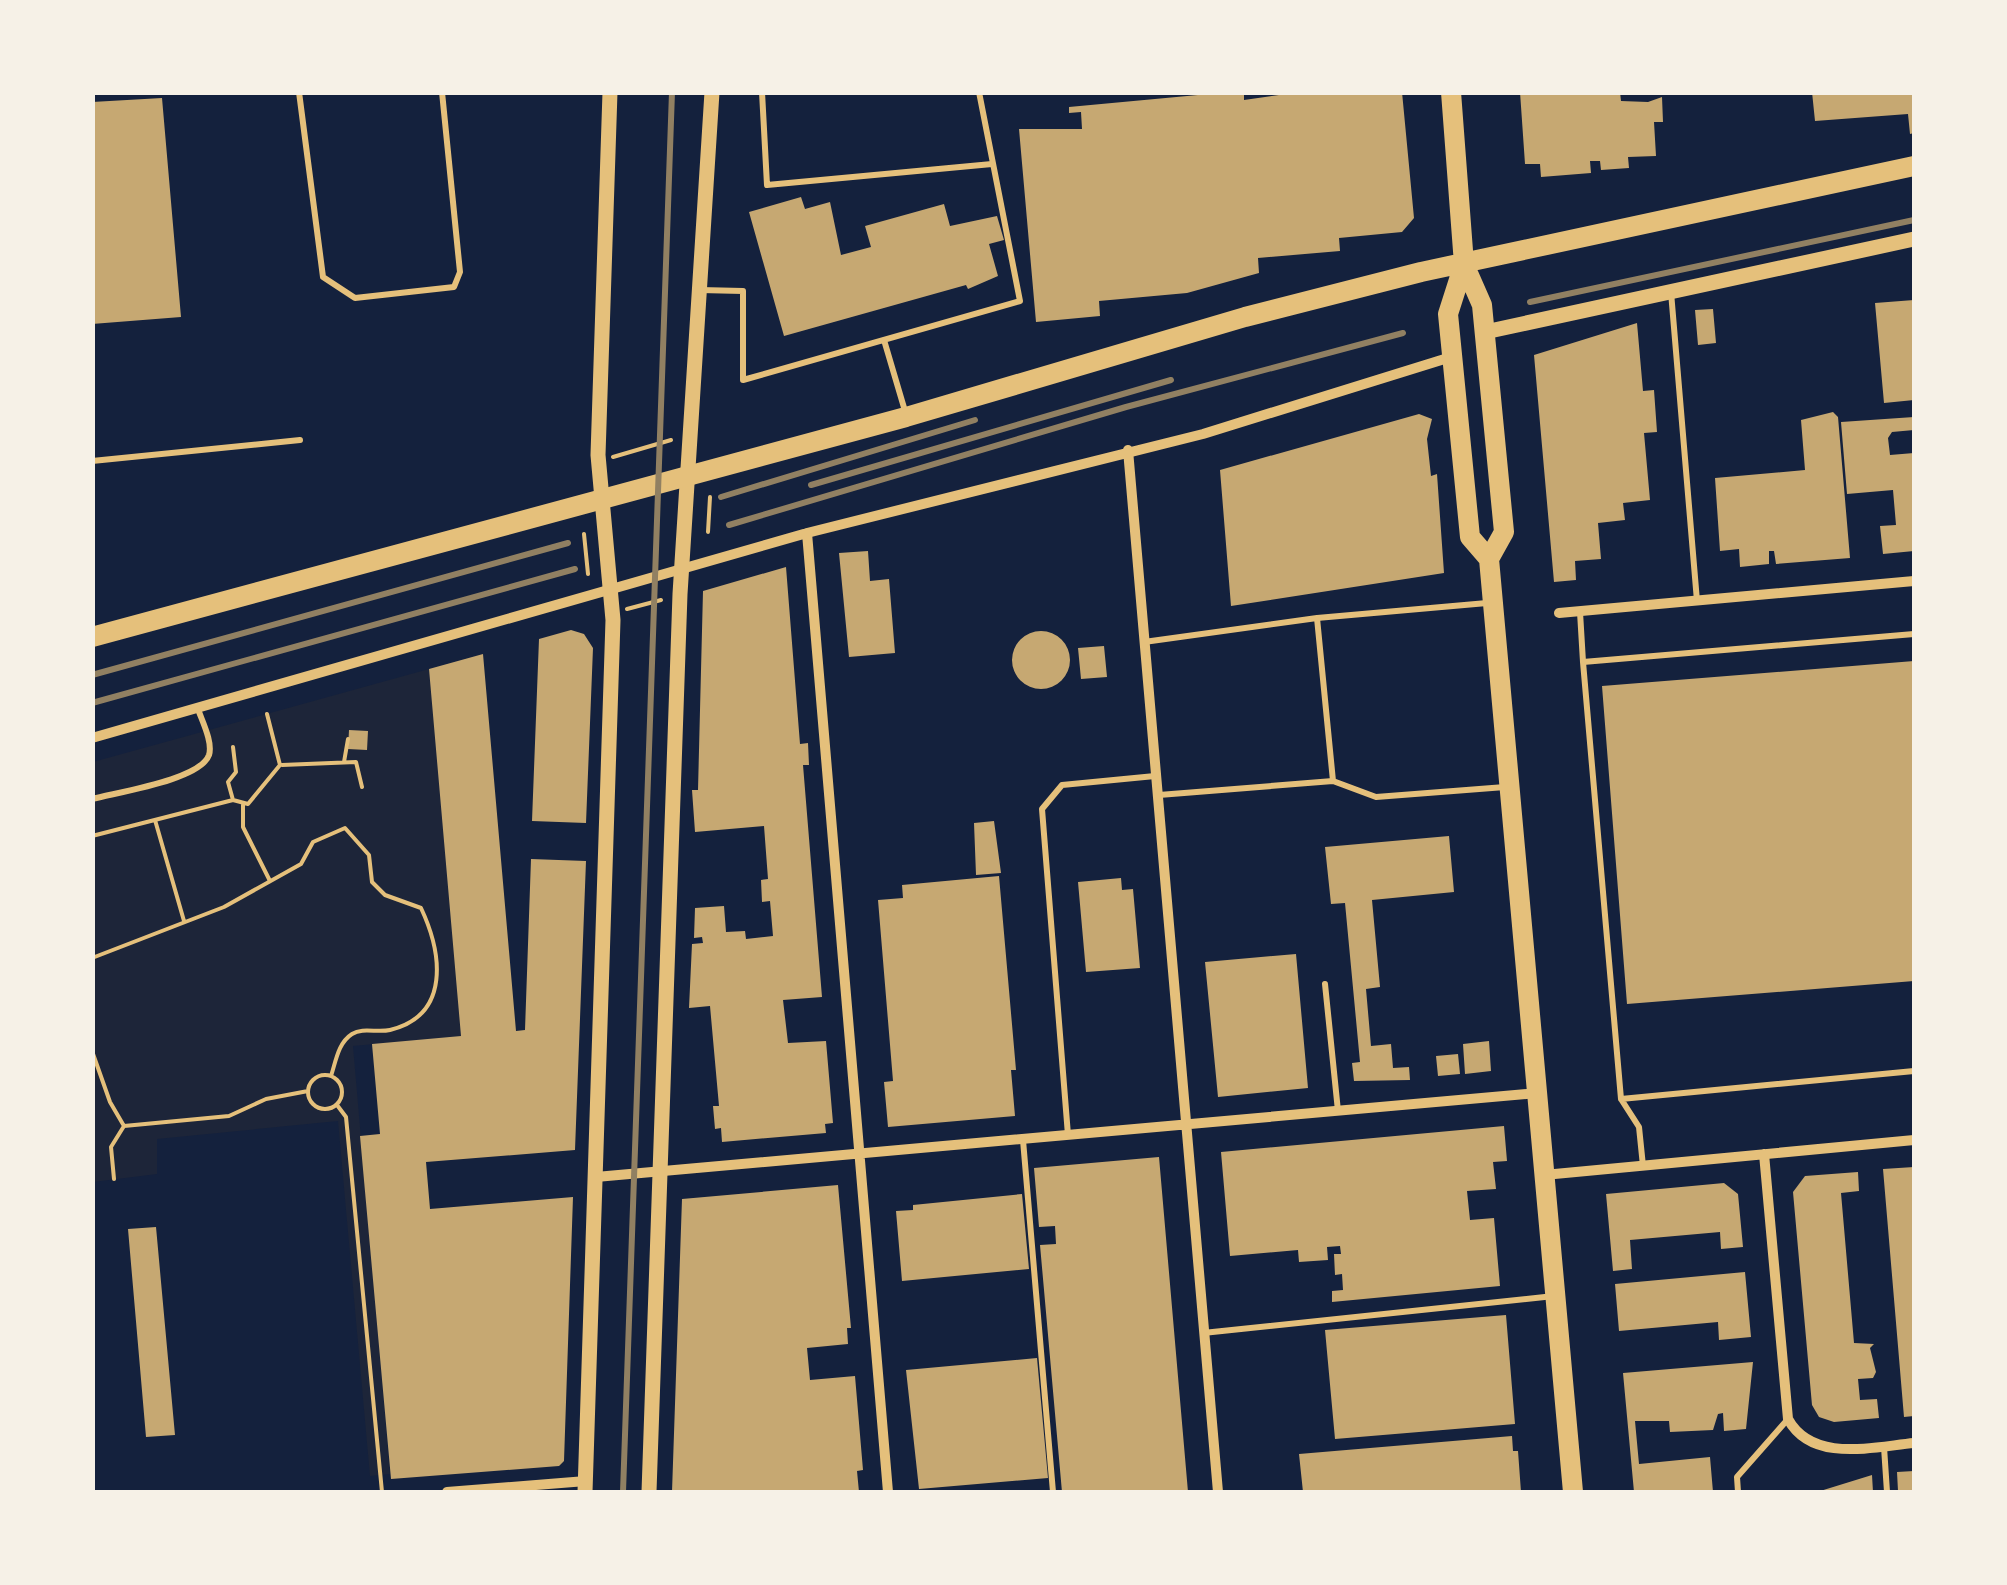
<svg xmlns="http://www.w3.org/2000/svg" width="2007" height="1585" font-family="Mulish,sans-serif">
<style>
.green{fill:#1d2539}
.building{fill:#c6a872}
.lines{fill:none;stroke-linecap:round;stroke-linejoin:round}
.path{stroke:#e5c07b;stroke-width:4}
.service{stroke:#e5c07b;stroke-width:6}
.minor{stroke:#e5c07b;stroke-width:10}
.tertiary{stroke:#e5c07b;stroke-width:15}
.primary{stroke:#e5c07b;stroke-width:20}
.rail{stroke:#918062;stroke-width:6}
</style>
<rect width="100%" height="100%" fill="#14213d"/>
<path class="green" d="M429 669 461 1036 353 1046 390 1474 370 1476 338 1121 157 1139V1174L93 1182V762Z"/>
<path class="building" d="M1230 92H1244V100L1300 92H1402L1414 218 1402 232 1339 238 1340 251 1258 258 1259 273 1187 293 1099 301 1100 316 1036 322 1019 129H1082L1081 112 1069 113V107Z
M1520 92H1620L1621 101 1648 102 1662 97 1663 122H1654L1656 156 1628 157 1629 168 1601 170 1600 161H1590L1591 173 1541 177 1540 164H1525Z
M1812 92H1914V133L1910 134 1908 114 1815 121Z
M162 98 181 317 92 324V102Z
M801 197 805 209 830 202 841 255 871 247 865 226 944 204 950 226 997 216 1004 240 989 244 998 276 968 289 966 285 784 336 749 212Z
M1914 300V400L1884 403 1875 303Z
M1713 309 1716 343 1698 345 1695 310Z
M1637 323 1643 391 1654 390 1657 432 1644 433 1650 500 1623 503 1625 520 1598 523 1601 559 1575 561 1576 580 1554 582 1534 355Z
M1833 412 1838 417 1850 558 1776 564 1774 551H1769V564L1740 567 1739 549 1720 551 1715 478 1805 470 1801 420Z
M1419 414 1432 419 1427 439 1431 476 1437 474 1444 573 1231 606 1220 470Z
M1914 417V430L1892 432 1888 438 1890 455 1914 453V551L1883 554 1880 526 1896 525 1893 490 1847 494 1841 422Z
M868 551 870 581 889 579 895 653 849 657 839 553Z
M786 567 800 744 808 743 809 765H803L822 997 783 1000 788 1043 826 1041 833 1123 825 1124 826 1133 722 1142 721 1128 715 1129 713 1106H719L710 1006 689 1008 692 944 703 943 702 937 694 938 695 908 724 906 726 932 745 931 746 939 773 936 770 901 762 902 761 880 768 879 764 826 695 832 692 790H698L703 591Z
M571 630 584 634 593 648 586 823 532 821 539 639Z
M1012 660a29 29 0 1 1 58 0a29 29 0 1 1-58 0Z
M1104 646 1107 677 1081 679 1078 648Z
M483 654 516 1031 525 1030 531 859 586 861 575 1150 426 1162 430 1209 573 1197 564 1461 559 1466 391 1479 360 1136 380 1134 372 1044 461 1036 429 669Z
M1914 661V981L1627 1004 1602 686Z
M349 730 368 731 367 750 348 749Z
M994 821 1001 873 976 875 974 823Z
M1449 836 1454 892 1372 900 1380 987 1366 989 1371 1046 1391 1044 1393 1068 1409 1067 1410 1080 1354 1081 1352 1063 1360 1062 1345 903 1331 904 1325 847Z
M999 876 1016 1070H1011L1015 1116 888 1127 884 1082 893 1081 878 900 903 898 902 885Z
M1121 878 1122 890 1133 889 1140 968 1086 972 1078 882Z
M1296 954 1308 1088 1218 1097 1205 962Z
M1489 1041 1491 1071 1465 1074 1463 1044Z
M1458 1054 1460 1074 1438 1076 1436 1056Z
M1504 1126 1507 1161 1493 1162 1496 1189 1467 1191 1470 1220 1494 1218 1500 1286 1332 1302V1291L1343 1290 1342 1274 1335 1275 1334 1254H1341L1340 1246 1327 1247 1328 1260 1299 1262 1298 1250 1230 1256 1221 1152Z
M1159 1157 1188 1492H1062L1040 1245 1056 1244 1055 1226 1039 1227 1034 1168Z
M1914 1167V1416L1904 1417 1883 1169Z
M1858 1172 1859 1191 1841 1193 1854 1343 1874 1344 1870 1348 1876 1372 1873 1378 1858 1379 1860 1400 1877 1399 1879 1418 1834 1422 1819 1417 1812 1405 1793 1192 1805 1176Z
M1724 1183 1738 1194 1743 1247 1721 1249 1720 1232 1630 1240 1632 1269 1613 1271 1606 1194Z
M838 1185 851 1328H847L848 1344 807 1348 810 1380 855 1376 863 1470 857 1471 859 1492H672L682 1199Z
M1022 1194 1029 1269 902 1281 896 1211 913 1210V1205Z
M156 1227 175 1435 146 1437 128 1229Z
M1745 1272 1751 1337 1719 1340 1718 1322 1619 1331 1615 1284Z
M1506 1315 1515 1424 1335 1439 1325 1330Z
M1037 1358 1048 1478 919 1489 906 1370Z
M1753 1362 1746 1429 1724 1431 1723 1413 1718 1414 1713 1430 1670 1432 1669 1421H1635L1639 1464 1710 1457 1713 1492H1634L1623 1373Z
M1512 1436 1513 1451H1518L1521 1492H1303L1299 1454Z
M1914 1471V1490L1898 1491 1897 1472Z
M1872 1475 1873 1492H1817Z"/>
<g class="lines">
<path class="path" d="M613 457 671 440
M708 532 710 497
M584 534 588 574
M627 609 661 600
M233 747 236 772 228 782 233 800 248 804 280 765 267 714
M344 762 348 739
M282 765 356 762 362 787
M243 803V827L270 881
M155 820 184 921
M92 836 233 800
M92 958 224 907 301 864 313 842 345 828 369 855 372 882 385 895 421 908C442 953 451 1015 390 1030 377 1033 363 1027 352 1034 338 1043 336 1061 331 1076
M92 1051 110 1102 124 1126 229 1116 266 1099 308 1091
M308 1092a17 17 0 1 1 34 0a17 17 0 1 1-34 0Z
M337 1105 346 1117 382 1492
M114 1179 111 1147 124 1126"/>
<path class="service" d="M299 92 323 277 355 298 454 287 460 272 442 92
M762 92 767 185 992 164
M700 290 743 291V380L1020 301 979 92
M1671 292 1697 601
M884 340 905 411
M92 461 300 440
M1580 612 1583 662
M1317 618 1333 781 1376 797 1505 787
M1144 642 1317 618 1487 603
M1159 795 1333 781
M92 799C118 792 200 780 209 755 213 742 202 721 198 709
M1325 984 1338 1111
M1621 1099 1914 1071
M1068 1135 1042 809 1062 785 1155 776
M1023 1140 1053 1492
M1643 1166 1639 1127 1621 1099 1583 662 1914 634
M1203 1333 1554 1296
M1884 1447 1887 1492
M1738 1492 1737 1477 1788 1419"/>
<path class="minor" d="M1128 450 1218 1492
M807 533 888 1492
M1559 613 1914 581
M92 738 807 533 1203 434 1451 357
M1764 1154 1788 1419C1812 1463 1872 1447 1914 1443
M1544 1175 1914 1140
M596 1177 1537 1093
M447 1492 586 1481"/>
<path class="tertiary" d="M1485 332 1914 239
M585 1492 613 620 598 455 610 92
M649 1492 680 594 712 92"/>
<path class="primary" d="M1451 92 1464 264 1482 305 1504 532 1489 559
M1464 264 1448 314 1470 537 1489 559 1573 1492
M92 637 906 417 1245 317 1421 272 1914 166"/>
<path class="rail" d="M1530 302 1914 220
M811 485 1171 380
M721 497 975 420
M729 525 1126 407 1403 333
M92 675 568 543
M92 703 575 569
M623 1492 672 92"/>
</g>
<rect width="2007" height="1585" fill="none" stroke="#f6f1e7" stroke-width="190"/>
</svg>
